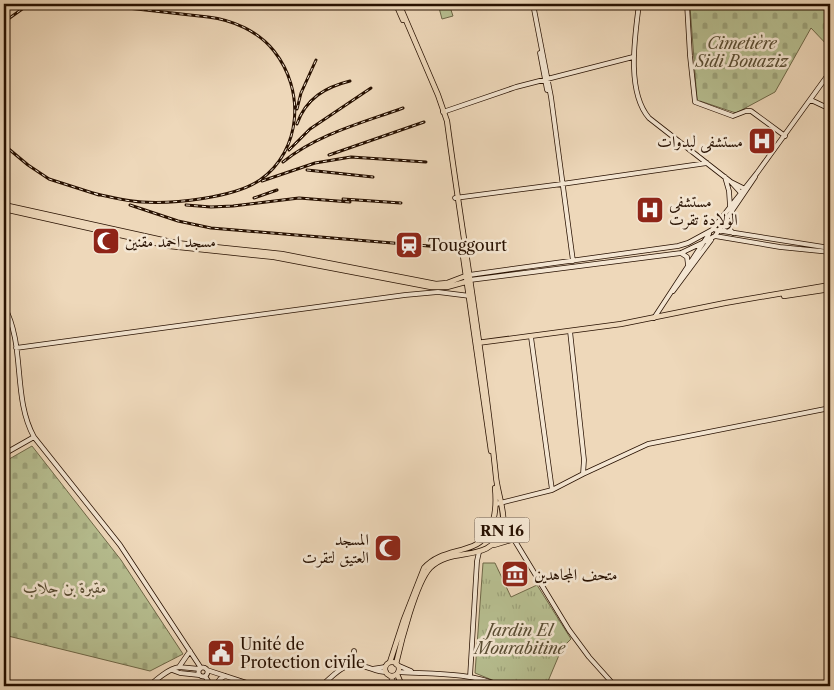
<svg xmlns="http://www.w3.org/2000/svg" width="834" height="690" font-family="'Libre Caslon Text',Amiri,serif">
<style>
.grass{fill:url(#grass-tufts);stroke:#6f6848}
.cemetery{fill:url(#cemetery-stones);stroke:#6f6848}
.pitch{fill:#b7bf91;stroke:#6f6848}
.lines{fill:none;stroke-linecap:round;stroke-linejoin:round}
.secondary-casing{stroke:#271000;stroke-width:5.5}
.primary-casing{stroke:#271000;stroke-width:6}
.secondary{stroke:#f4e6d2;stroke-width:4}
.primary{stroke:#eed8ba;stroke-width:4.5}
.rail-casing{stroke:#271000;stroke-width:3}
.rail{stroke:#f4e6d2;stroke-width:1;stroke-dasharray:4;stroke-linecap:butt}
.labels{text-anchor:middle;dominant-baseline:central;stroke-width:5;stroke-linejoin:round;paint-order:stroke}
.shield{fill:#f4e6d2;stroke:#64503f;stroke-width:1}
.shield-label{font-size:15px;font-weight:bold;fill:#271000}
.park-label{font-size:16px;font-style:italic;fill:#594d33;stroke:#f4e6d2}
.poi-label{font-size:16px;fill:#271000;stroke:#f4e6d2;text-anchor:start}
</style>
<defs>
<pattern id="grass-tufts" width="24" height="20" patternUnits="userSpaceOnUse" patternTransform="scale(1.25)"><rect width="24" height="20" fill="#b7bf91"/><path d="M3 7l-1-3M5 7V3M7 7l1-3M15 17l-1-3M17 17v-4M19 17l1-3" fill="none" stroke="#9da37b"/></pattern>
<pattern id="cemetery-stones" width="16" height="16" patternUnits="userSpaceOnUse" patternTransform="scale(1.25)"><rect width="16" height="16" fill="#b7bf91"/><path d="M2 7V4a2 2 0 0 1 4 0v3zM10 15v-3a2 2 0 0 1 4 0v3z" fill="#9da37b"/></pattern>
</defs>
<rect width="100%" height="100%" fill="#eed8ba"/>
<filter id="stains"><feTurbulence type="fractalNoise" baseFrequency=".004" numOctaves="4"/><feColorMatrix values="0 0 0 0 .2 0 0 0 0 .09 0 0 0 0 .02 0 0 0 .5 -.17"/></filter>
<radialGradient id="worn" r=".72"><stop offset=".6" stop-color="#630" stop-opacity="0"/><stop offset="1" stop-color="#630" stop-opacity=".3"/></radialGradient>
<path class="grass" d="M483 563H495L511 597 537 585 571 639 562 648 546 686H507L475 673Z"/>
<path class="cemetery" d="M696 4H830V48L811 28 775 92 736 113 697 100 690 6Z
M32 446 121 560 183 654 150 671 4 635V462Z"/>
<path class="pitch" d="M438 4H449L453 16 442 19Z"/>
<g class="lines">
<g class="secondary-casing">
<path id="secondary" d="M533 4 551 97 573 261
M639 4C635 36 626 91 649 118L731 182 745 189
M689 4H687L690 56 695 102 733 116 746 111H751L785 136
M540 53 547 90
M811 100 830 109
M443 112 516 87 633 57
M725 177 729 191 730 206
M731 182 741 193
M455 198 562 184 707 163
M727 219 728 228 733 233
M716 230 830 248
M715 236 780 247 830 252
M681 253 687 257 688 265
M469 275 678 246 688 243 712 230 757 173 830 72
M470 280 681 253 702 243 715 236 755 177
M673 291 711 240
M4 306C26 346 12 397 34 437L120 545 201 668
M654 318 709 234
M531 337 552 490
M16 348 405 295 438 292 470 296
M4 454 34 437
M583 474 648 444 830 408
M496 504 552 490 583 474 584 460 570 331
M504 523 569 630 589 657 615 686
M348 665 354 659V651
M397 665 411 671
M179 667 200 669
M198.5 672a4.5 4.5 0 1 1 9 0a4.5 4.5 0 1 1-9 0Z
M372 669 385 667
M172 670 180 673 199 675
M207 670 256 686
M398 672C429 674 472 672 500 686
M205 676 211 686
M470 677 477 561 479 552
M149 686C157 679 168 669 179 667L190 651
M215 686 220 679 225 676
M321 686C337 673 344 660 366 667 373 669 378 672 386 672"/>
</g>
<g class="primary-casing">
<path id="primary" d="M396 4 403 20
M4 205 176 243 282 254 436 284 447 283 468 275
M4 209 169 246 274 257 431 287H447L469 281
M463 256 491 451
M784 296 830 289
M477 343 621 324 725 303 830 285
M494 545 514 539
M390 662 404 619 424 568C437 553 456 553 473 546 495 537 497 508 495 488
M385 669a7 7 0 1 1 14 0a7 7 0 1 1-14 0Z
M396 664C401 642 416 583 430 568 453 545 490 565 502 529 507 518 497 490 496 477 484 358 463 240 447 121L438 95 399 4
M397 674 402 686
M391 676 394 686"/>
</g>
<use href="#secondary" class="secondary"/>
<use href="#primary" class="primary"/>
<g class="rail-casing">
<path id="rail" d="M92 4 208 17C233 20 258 31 274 51 305 90 302 150 260 180 234 198 173 204 142 202 125 201 109 197 93 193
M4 22 25 7 33 4
M297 109 301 93 316 60
M297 124C306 98 326 87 350 81
M4 145 28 165 49 179 99 195
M289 150 310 129 371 88
M329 155 424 122
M283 162C318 134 362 123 403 108
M307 170 373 177
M262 181 315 163 351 157 426 162
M254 198 277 190
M343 199 401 203
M130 205 178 221 211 228 453 248
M186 205 211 207 233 206 299 198 350 202"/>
</g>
<use href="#rail" class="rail"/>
</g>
<defs>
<g id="hospital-square" transform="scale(1.4375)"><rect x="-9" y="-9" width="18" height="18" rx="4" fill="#8f2418" stroke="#f4e6d2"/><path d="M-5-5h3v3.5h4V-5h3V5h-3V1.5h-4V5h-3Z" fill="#fff"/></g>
<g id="mosque-square" transform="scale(1.4375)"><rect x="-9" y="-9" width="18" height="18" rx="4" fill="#8f2418" stroke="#f4e6d2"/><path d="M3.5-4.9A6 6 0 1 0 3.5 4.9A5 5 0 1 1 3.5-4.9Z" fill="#fff"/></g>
<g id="station-square" transform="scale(1.4375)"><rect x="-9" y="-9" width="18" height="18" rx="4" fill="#8f2418" stroke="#f4e6d2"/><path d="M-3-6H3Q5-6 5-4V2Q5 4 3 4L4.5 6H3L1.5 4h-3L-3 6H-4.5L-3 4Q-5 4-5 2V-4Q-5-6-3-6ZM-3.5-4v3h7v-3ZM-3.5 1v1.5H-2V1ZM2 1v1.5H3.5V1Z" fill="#fff"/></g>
<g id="museum-square" transform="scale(1.4375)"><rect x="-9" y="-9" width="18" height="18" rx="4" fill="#8f2418" stroke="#f4e6d2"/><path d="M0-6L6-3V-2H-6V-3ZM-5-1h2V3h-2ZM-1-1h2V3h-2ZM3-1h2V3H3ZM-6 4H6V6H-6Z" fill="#fff"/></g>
<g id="civic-square" transform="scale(1.4375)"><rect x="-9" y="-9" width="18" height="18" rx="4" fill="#8f2418" stroke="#f4e6d2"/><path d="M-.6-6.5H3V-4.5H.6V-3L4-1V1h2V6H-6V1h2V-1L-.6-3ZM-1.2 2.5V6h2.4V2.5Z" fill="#fff"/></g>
</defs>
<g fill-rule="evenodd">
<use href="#hospital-square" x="762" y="141"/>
<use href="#hospital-square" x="650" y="210"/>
<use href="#mosque-square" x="106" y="241"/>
<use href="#station-square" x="409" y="245"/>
<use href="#mosque-square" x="388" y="548"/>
<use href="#museum-square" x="515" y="574"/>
<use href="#civic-square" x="221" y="653"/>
</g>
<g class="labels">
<rect class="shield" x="474.5" y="517.5" width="55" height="25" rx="4"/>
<g class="shield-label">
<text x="502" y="530">RN 16</text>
</g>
<g class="park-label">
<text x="742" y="43">Cimetière<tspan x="742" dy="18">Sidi Bouaziz</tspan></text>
<text x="65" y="587">مقبرة بن جلاب</text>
<text x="520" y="630">Jardin El<tspan x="520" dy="18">Mourabitine</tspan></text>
</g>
<g class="poi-label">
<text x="743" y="141" text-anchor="end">مستشفى لبدوات</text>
<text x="669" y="201">مستشفى<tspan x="669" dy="18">الولادة تقرت</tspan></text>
<text x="125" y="241">مسجد احمد مقنين</text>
<text x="428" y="245">Touggourt</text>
<text x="369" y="539" text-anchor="end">المسجد<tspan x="369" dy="18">العتيق لتقرت</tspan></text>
<text x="534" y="574">متحف المجاهدين</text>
<text x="240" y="644">Unité de<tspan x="240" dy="18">Protection civile</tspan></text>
</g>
</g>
<rect width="834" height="690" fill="none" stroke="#eed8ba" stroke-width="20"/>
<rect x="5" y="5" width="824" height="680" fill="none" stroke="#271000" stroke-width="2.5"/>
<rect x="10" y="10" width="814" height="670" fill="none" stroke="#271000"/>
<rect width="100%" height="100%" filter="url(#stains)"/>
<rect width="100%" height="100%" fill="url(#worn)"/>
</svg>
